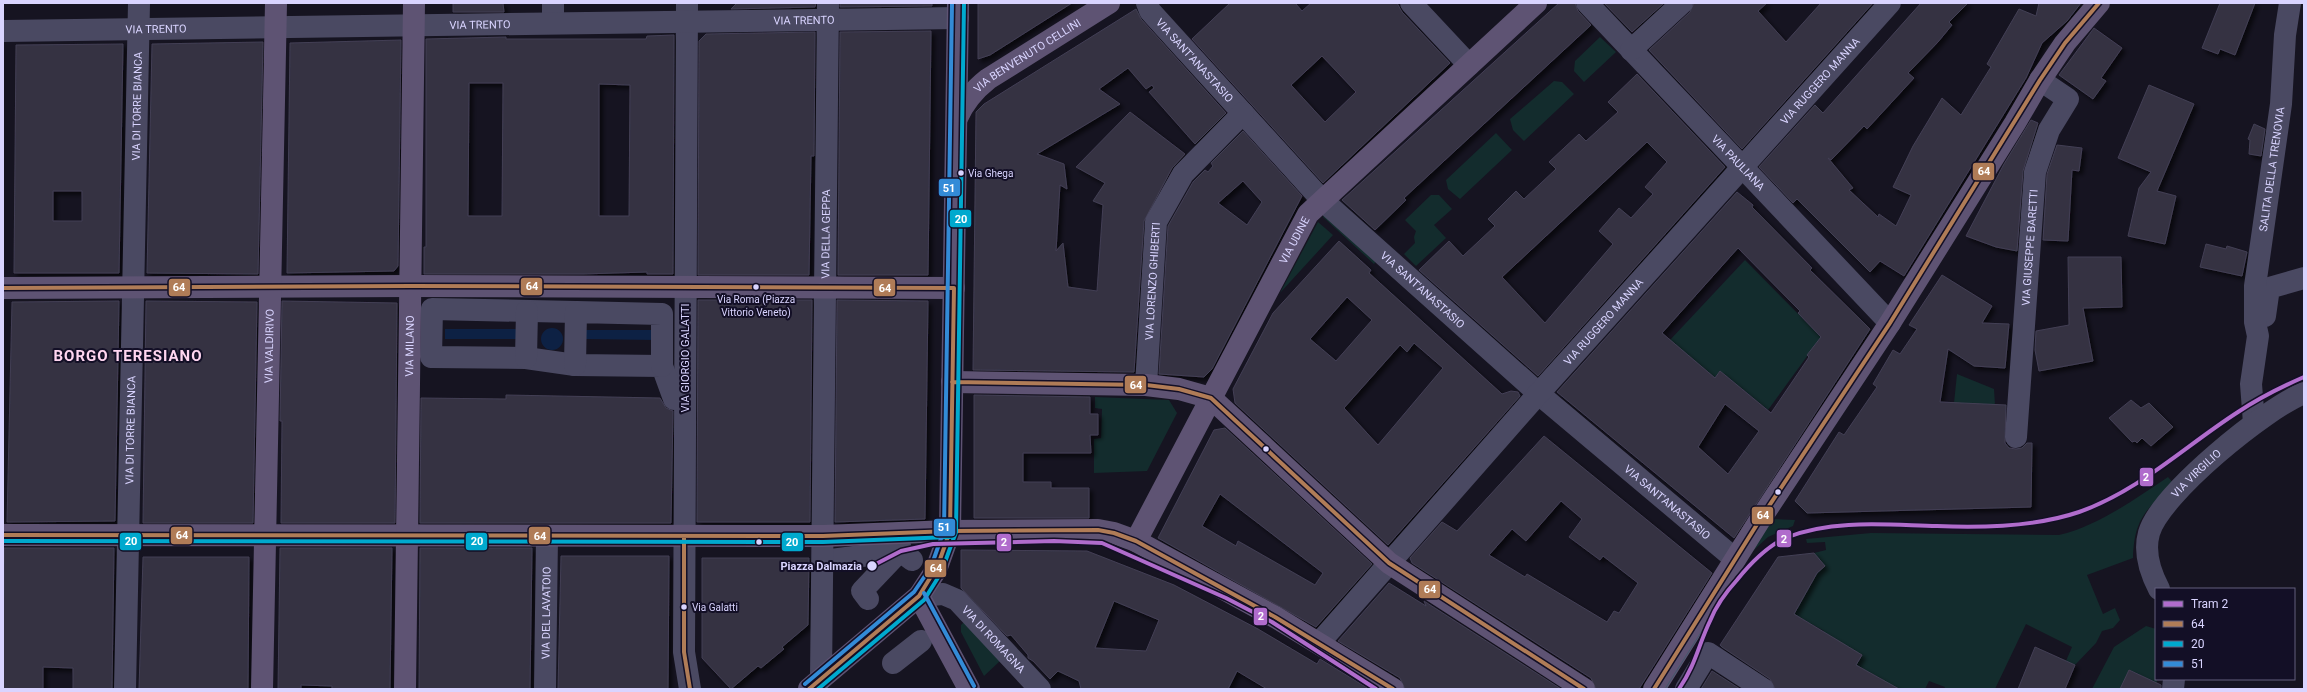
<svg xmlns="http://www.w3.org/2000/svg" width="2307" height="692" font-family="Roboto,sans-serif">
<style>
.green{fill:#132c2d}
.water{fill:#0d2144}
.building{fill:#343243;stroke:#433f54;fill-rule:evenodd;filter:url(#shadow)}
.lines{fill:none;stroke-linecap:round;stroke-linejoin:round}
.minor{stroke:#4a4962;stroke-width:22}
.major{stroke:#5e5373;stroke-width:22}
.tram{stroke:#43596b;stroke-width:1}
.bus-1-casing{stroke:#130f26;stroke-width:7}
.bus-2-casing{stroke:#130f26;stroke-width:7}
.bus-3-casing{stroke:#130f26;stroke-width:7}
.bus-1{stroke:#b07c57;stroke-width:4}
.bus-2{stroke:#00a9ce;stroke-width:4}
.bus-3{stroke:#338bd7;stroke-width:4}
.tram-1-casing{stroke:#130f26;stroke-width:7}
.tram-1{stroke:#b06ccc;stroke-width:4}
.bus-dot{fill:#d9d4ff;stroke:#130f26;stroke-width:1.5}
.labels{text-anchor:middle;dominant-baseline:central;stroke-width:4;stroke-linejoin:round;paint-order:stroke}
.bus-label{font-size:10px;fill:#d9d4ff;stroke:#130f26;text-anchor:start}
.street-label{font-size:11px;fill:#d9d4ff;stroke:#130f26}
.stop-label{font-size:11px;font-weight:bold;fill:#d9d4ff;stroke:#130f26;text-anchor:end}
.district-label{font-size:15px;font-weight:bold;letter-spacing:1px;fill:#ffd6f0;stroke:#130f26}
.line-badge{stroke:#130f26;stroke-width:1.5}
.badge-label{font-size:11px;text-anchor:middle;font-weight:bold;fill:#fff}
</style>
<defs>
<filter id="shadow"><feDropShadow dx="3.5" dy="3.5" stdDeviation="2" flood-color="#0009"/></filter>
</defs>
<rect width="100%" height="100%" fill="#161421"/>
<path class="green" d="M1600 37 1616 52 1584 82 1574 71 1575 61Z
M1554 81 1562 82 1574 94 1524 141 1513 130 1510 119Z
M1496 133 1512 150 1460 199 1448 189 1446 180Z
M1431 195H1439L1452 209 1434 225 1446 238 1416 266 1404 254 1415 243 1414 237 1416 231 1405 220Z
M1325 214 1377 260 1374 264 1323 217Z
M1318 222 1333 235 1280 293Z
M1745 260 1821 337 1768 410 1720 371 1715 378 1670 340Z
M1957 374 1994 389 1995 405 1954 403Z
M1095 397 1169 400 1177 413 1147 471 1094 473V439L1101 438 1102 409 1095 408Z
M2168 477 2174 484C2146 509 2134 519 2133 558L2087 575 2103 614 2115 608 2120 620 2113 628 2102 631 2096 643 2075 665 2066 661 2072 647 2026 624 1995 689H1944L1945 687 1929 681 1925 689H1888L1882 679 1869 672 1860 689 1848 678 1862 655 1838 641 1810 655 1824 631 1795 615 1794 617 1787 608 1808 581 1825 566 1814 553 1826 550 1825 542 1807 543 1806 539 1871 533 2059 535C2098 526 2135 499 2168 477Z
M1772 519 1795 520 1793 526 1768 537 1742 561Z
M964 622 1000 661 984 676 961 632V625Z
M2146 626 2156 629 2157 683 2129 670 2120 689H2092L2114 647Z"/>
<path class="water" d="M541 339a11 11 0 1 1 22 0a11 11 0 1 1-22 0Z
M445 329H516V339H445Z
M586 330H656V340L586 339Z"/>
<path class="building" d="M453 3H503L504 12H453Z
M737 3H816L815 7 731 9Z
M840 3H932V6L840 7Z
M978 3H1072L990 55 978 59Z
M1230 3H1295L1302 11 1311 3H1397L1402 12 1450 63 1323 183 1192 39ZM1322 56 1356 92 1325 122 1291 85Z
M1559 3H1575L1578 11 1591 25 1404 198 1406 200 1375 230 1342 200Z
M1604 3H1664L1632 32Z
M1694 3H1767L1758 11 1786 42 1821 3H1873L1742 149 1649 50 1690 12Z
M1921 3H1968L1949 22 1952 25 1938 42 1908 73 1914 78 1867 129 1864 126 1831 160 1828 158 1853 188 1849 190 1878 217 1879 214 1896 226 1911 195 1893 187 1913 146 1942 98 1961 115 1991 67 1987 64 2019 9 2036 16 2039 3H2081L2067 21 2042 43 2026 78 1904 276 1880 261 1870 272 1797 199 1793 203 1759 167 1815 105 1823 113Z
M2220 3H2255L2235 55 2220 49 2218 54 2202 48Z
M1136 9 1141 19 1226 113 1195 144 1149 92 1154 88 1152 85 1146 89 1128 68 1099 89 1120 104 1037 154 1064 164 1067 189 1060 185 1056 251 1063 243 1068 287 1097 291 1103 205 1093 201 1105 183 1076 167 1130 112 1185 154 1172 168 1144 221 1134 372 973 370 976 112 984 104Z
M2094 28 2122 48 2101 78 2106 81 2093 99 2059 75Z
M931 31 928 275H838L840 32Z
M815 32 814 156H811L809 275H698L699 41 706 34Z
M674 35 673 274H647V272L583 274H424V247H426V39L506 37V39H646L647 36ZM469 83H503L502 216H468ZM599 84 630 85 629 216H599Z
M401 40 398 266 394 271 287 273 290 43Z
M263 42 258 274 147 273 152 44Z
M123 44 119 273H14L16 45ZM53 191H82V221H53Z
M1637 74 1725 167 1538 376 1419 270 1449 241 1463 256 1495 226 1488 219 1516 191 1524 199 1556 169 1549 162 1579 134 1586 141 1618 112 1608 102ZM1647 142 1667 162 1645 187 1653 194 1631 218 1619 208 1599 231 1613 244 1545 323 1502 277Z
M2149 85 2194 104 2157 191 2176 196 2165 244 2128 236 2139 188 2151 172 2118 158Z
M2031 120 2038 123 2023 171 2017 251 1996 247 1966 236 2004 164Z
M2254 124 2265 129 2261 156 2249 154 2250 140 2248 139Z
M1243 131 1302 196 1212 369 1204 377 1159 374 1168 226 1193 182 1205 170 1208 172 1213 166 1211 163ZM1243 181 1262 202 1247 225 1218 203Z
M2057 145 2082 148 2079 171 2072 170 2068 241 2043 240 2047 174Z
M1737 192 1753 205 1752 207 1812 268 1810 270 1870 329 1734 538 1557 392ZM1738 248 1800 311 1798 313 1821 337 1807 355 1809 357 1771 413 1720 371 1715 378 1662 333ZM1725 404 1759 431 1728 474 1698 447Z
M1339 241 1371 270 1369 273 1502 394 1511 391 1518 392 1520 396 1388 545 1235 403 1233 389 1273 313ZM1347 297 1372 320 1336 361 1310 339ZM1414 343 1443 368 1378 445 1344 408 1400 345 1407 352Z
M2206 244 2226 249 2227 246 2247 252 2242 276 2200 267Z
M2068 257H2121L2122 307 2083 308 2093 361 2039 371 2035 350 2036 331 2069 325Z
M1942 275 1992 306 1982 323 2009 324 2005 368 1974 366 1948 349 1940 402 2006 405 2005 443 2009 448 2016 449 2022 448 2027 443H2032L2031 507 1807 513 1795 501 1839 432 1844 435 1877 387 1873 384 1893 350 1900 354 1917 329 1909 325Z
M698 300H812L810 522H697Z
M837 300 928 301 925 519 835 522Z
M119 301 115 521 7 522 12 302Z
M146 301 257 302 253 523H143Z
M282 301 397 303 395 523H281L282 421H280Z
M506 395 660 398 666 408 673 411 671 523H420L421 398 506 399Z
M974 395 1090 397V414H1098V435H1090L1091 453H1023V482H1051V488H1089V518H974Z
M2131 400 2141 408 2149 403 2173 427 2151 446 2142 438 2137 443 2135 441 2132 442 2109 418Z
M1225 428 1372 564 1316 627 1158 538 1214 430ZM1220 494 1323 573 1315 585 1238 541 1236 546 1202 526Z
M1544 436 1712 573 1639 689H1596L1591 678 1412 563 1410 558 1442 522 1457 531ZM1561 501 1582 519 1569 537 1600 560 1603 556 1638 583 1619 613 1614 611 1607 622 1527 574 1525 577 1489 555 1512 529 1526 541Z
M4 548H114L112 689H73V668L43 667V689H3Z
M280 548H392L390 689H332V686L301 685V689H278Z
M420 548H532L530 689H419Z
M961 550 1087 551 1174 585 1258 629 1317 664 1320 659 1369 689H1267L1237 671 1228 689H1081L1079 681 1058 671 1050 679 1033 661 1028 658V655L1011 635 1007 636 961 588ZM1114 601 1159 620 1146 651 1095 648Z
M1814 553 1825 566 1817 573 1794 614 1862 655 1856 665 1899 689H1775L1770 679 1722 647 1720 645 1778 557Z
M561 556H669L668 689H558Z
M143 557H249L248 689H139Z
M702 558H809L808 625 782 647 784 649 761 668 758 666 731 689 702 658Z
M1389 583 1426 606 1424 601 1561 689H1405L1400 678 1338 641Z
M2035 647 2075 665 2065 689H2018Z
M2129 670 2161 685V689H2120Z
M1712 671 1740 689H1701Z"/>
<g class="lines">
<g class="minor">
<path d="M553 3V17"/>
<path d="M687 3 684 652 690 689"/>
<path id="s1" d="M1147 3 1150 11 1180 44 1321 199 1546 400 1735 559"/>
<path d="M1411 3 1469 65"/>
<path id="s2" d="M1587 3 1890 323"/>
<path id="s3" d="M3 31 958 18"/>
<path d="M1631 50 1682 3"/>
<path d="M576 312 432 309 431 357 526 358 575 365 662 366 674 399"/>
<path d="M2265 316 2269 288 2304 278"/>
<path d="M526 358 527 311"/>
<path d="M575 365 576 312 662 314V366"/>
<path id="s4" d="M1146 385 1156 222 1183 174 1243 113"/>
<path id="s5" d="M2254 423 2251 384 2258 336 2255 322V286L2281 104 2285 35 2290 3"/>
<path id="s6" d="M2016 437 2035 172 2049 130 2068 99 2040 80"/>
<path d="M831 560 900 551 912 560"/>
<path id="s7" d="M2159 589C2150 572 2144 551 2149 533 2160 494 2266 408 2304 393"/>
<path id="s8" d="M919 596 943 594 957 600 1040 689"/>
<path d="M868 599 862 591 900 551V546"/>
<path id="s9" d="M1319 643 1531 402 1890 3"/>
<path d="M893 663 921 641"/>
<path id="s10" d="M821 679 828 3"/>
<path id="s11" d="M125 689 139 3"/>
<path id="s12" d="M545 689 547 536"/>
<path d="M1686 689 1708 653 1763 689"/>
<path d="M2173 689 2174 679"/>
</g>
<g class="major">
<path id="s13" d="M957 118C964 102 974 90 988 79L1109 3"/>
<path d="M3 288 411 286 954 288"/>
<path d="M952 382 1146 385 1179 389 1211 398 1389 563 1584 689"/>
<path d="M3 535 823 536 950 531 1098 530 1114 533 1136 541 1275 617 1393 689"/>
<path id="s14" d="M1136 541 1308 214 1536 3"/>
<path d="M919 596 969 689"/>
<path id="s15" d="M262 689 276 3"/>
<path id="s16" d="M405 689 414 3"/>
<path d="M809 689 919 596 936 570 950 531 958 3"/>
<path d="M1654 689 1761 518 1890 323 2015 123 2040 80 2065 43 2099 3"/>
</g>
<path class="tram" d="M1665 689 1714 612"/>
<g class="bus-1-casing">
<path id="bus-1" d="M3 288 411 286 954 288 950 531 938 565 919 596 809 689
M952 382 1146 385 1179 389 1211 398 1389 563 1584 689
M3 535 823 536 950 531 1098 530 1114 533 1136 541 1275 617 1393 689
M684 536V652L690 689
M1654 689 1761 518 1890 323 2040 80 2065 43 2099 3"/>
</g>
<g class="bus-2-casing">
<path id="bus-2" d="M3 541 823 542 950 537
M818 689 924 600 941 573 956 532 964 3"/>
</g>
<g class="bus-3-casing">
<path id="bus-3" d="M924 593 974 686
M805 684 914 592 931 567 944 530 952 3"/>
</g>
<use href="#bus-1" class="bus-1"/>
<use href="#bus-2" class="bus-2"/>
<use href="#bus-3" class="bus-3"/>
<g class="tram-1-casing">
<path id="tram-1" d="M872 566 901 551 933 544 1054 541 1102 543 1226 598 1272 622 1376 689
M1679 689C1696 664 1698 646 1710 621 1716 606 1726 592 1737 580 1750 564 1768 545 1788 537 1834 519 1888 525 1937 526 1983 528 2035 527 2079 512 2139 491 2185 446 2238 412 2259 398 2281 387 2304 377"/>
</g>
<use href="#tram-1" class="tram-1"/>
</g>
<g class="bus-dot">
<circle cx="961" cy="173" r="3.5"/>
<circle cx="756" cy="287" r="3.5"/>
<circle cx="1266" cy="449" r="3.5"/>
<circle cx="1778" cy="492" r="3.5"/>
<circle cx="759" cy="542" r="3.5"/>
<circle cx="872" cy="566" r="5.5"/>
<circle cx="684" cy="607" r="3.5"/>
</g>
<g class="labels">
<g class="bus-label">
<text x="968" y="173">Via Ghega</text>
<text x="756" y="299" text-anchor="middle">Via Roma (Piazza<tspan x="756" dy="13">Vittorio Veneto)</tspan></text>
<text x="692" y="607">Via Galatti</text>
</g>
<g class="street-label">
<text stroke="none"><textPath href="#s3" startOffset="801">VIA TRENTO</textPath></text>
<text stroke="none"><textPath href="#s3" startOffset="477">VIA TRENTO</textPath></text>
<text stroke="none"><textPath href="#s3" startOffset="153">VIA TRENTO</textPath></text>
<text stroke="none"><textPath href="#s13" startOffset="96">VIA BENVENUTO CELLINI</textPath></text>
<text stroke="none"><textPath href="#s1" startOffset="75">VIA SANT'ANASTASIO</textPath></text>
<text stroke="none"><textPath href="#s9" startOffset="753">VIA RUGGERO MANNA</textPath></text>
<text stroke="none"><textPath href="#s11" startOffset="583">VIA DI TORRE BIANCA</textPath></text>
<text stroke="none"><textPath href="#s2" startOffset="220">VIA PAULIANA</textPath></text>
<text stroke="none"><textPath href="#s5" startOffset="256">SALITA DELLA TRENOVIA</textPath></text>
<text stroke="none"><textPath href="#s10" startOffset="445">VIA DELLA GEPPA</textPath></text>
<text stroke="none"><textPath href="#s14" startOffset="340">VIA UDINE</textPath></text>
<text stroke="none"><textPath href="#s6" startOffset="190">VIA GIUSEPPE BARETTI</textPath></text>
<text stroke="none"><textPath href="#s4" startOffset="104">VIA LORENZO GHIBERTI</textPath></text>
<text stroke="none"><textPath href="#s1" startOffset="399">VIA SANT'ANASTASIO</textPath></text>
<text stroke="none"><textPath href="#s9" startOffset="429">VIA RUGGERO MANNA</textPath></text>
<text stroke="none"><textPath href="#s15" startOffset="343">VIA VALDIRIVO</textPath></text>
<text stroke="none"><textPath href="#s16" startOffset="343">VIA MILANO</textPath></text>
<text transform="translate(685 358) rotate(-90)">VIA GIORGIO GALATTI</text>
<text stroke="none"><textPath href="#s11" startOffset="259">VIA DI TORRE BIANCA</textPath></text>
<text stroke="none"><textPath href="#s7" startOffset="135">VIA VIRGILIO</textPath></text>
<text stroke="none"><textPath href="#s1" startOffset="723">VIA SANT'ANASTASIO</textPath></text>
<text stroke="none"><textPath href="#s12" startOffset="76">VIA DEL LAVATOIO</textPath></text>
<text stroke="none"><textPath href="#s8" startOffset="93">VIA DI ROMAGNA</textPath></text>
</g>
<g class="stop-label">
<text x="862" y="566">Piazza Dalmazia</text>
</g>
<g class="district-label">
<text x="128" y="356">BORGO TERESIANO</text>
</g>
</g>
<g class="line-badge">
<rect x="1972" y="162" width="23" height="19" rx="4" fill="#b07c57"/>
<rect x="938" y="178" width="23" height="19" rx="4" fill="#338bd7"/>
<rect x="949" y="209" width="23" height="19" rx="4" fill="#00a9ce"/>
<rect x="520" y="277" width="23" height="19" rx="4" fill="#b07c57"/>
<rect x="168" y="278" width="23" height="19" rx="4" fill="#b07c57"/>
<rect x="873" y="278" width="23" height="19" rx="4" fill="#b07c57"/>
<rect x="1124" y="375" width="23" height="19" rx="4" fill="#b07c57"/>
<rect x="2139" y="467" width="15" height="20" rx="4" fill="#b06ccc"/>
<rect x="1751" y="506" width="23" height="19" rx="4" fill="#b07c57"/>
<rect x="933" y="518" width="23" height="19" rx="4" fill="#338bd7"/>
<rect x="170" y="526" width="23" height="19" rx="4" fill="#b07c57"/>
<rect x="528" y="526" width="23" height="19" rx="4" fill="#b07c57"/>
<rect x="1776" y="529" width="16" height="19" rx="4" fill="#b06ccc"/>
<rect x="119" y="532" width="23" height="19" rx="4" fill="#00a9ce"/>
<rect x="465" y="532" width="23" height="19" rx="4" fill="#00a9ce"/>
<rect x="781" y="532" width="23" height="20" rx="4" fill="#00a9ce"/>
<rect x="996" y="533" width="16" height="19" rx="4" fill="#b06ccc"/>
<rect x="924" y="559" width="23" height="19" rx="4" fill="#b07c57"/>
<rect x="1418" y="580" width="23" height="19" rx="4" fill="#b07c57"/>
<rect x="1253" y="607" width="15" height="19" rx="4" fill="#b06ccc"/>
</g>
<g class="badge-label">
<text x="1984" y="175">64</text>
<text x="949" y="192">51</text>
<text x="961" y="223">20</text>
<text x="532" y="290">64</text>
<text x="179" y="291">64</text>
<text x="885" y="292">64</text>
<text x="1136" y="389">64</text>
<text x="2146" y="481">2</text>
<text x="1763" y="519">64</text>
<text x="944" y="531">51</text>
<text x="182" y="539">64</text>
<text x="540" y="540">64</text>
<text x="1784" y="543">2</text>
<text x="131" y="545">20</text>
<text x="477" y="545">20</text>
<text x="792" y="546">20</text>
<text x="1004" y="546">2</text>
<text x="936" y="572">64</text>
<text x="1430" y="593">64</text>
<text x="1261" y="620">2</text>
</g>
<rect width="2307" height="692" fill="none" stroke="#d9d4ff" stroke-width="8"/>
<rect x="2155" y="588" width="140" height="92" fill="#130f26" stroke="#625e7d"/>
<rect x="2163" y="601" width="20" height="6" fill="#b06ccc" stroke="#625e7d"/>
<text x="2191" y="608" font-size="12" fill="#d9d4ff">Tram 2</text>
<rect x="2163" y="621" width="20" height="6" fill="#b07c57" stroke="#625e7d"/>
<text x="2191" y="628" font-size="12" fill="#d9d4ff">64</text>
<rect x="2163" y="641" width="20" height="6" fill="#00a9ce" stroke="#625e7d"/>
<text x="2191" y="648" font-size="12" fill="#d9d4ff">20</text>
<rect x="2163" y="661" width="20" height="6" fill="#338bd7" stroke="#625e7d"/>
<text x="2191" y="668" font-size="12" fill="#d9d4ff">51</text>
</svg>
